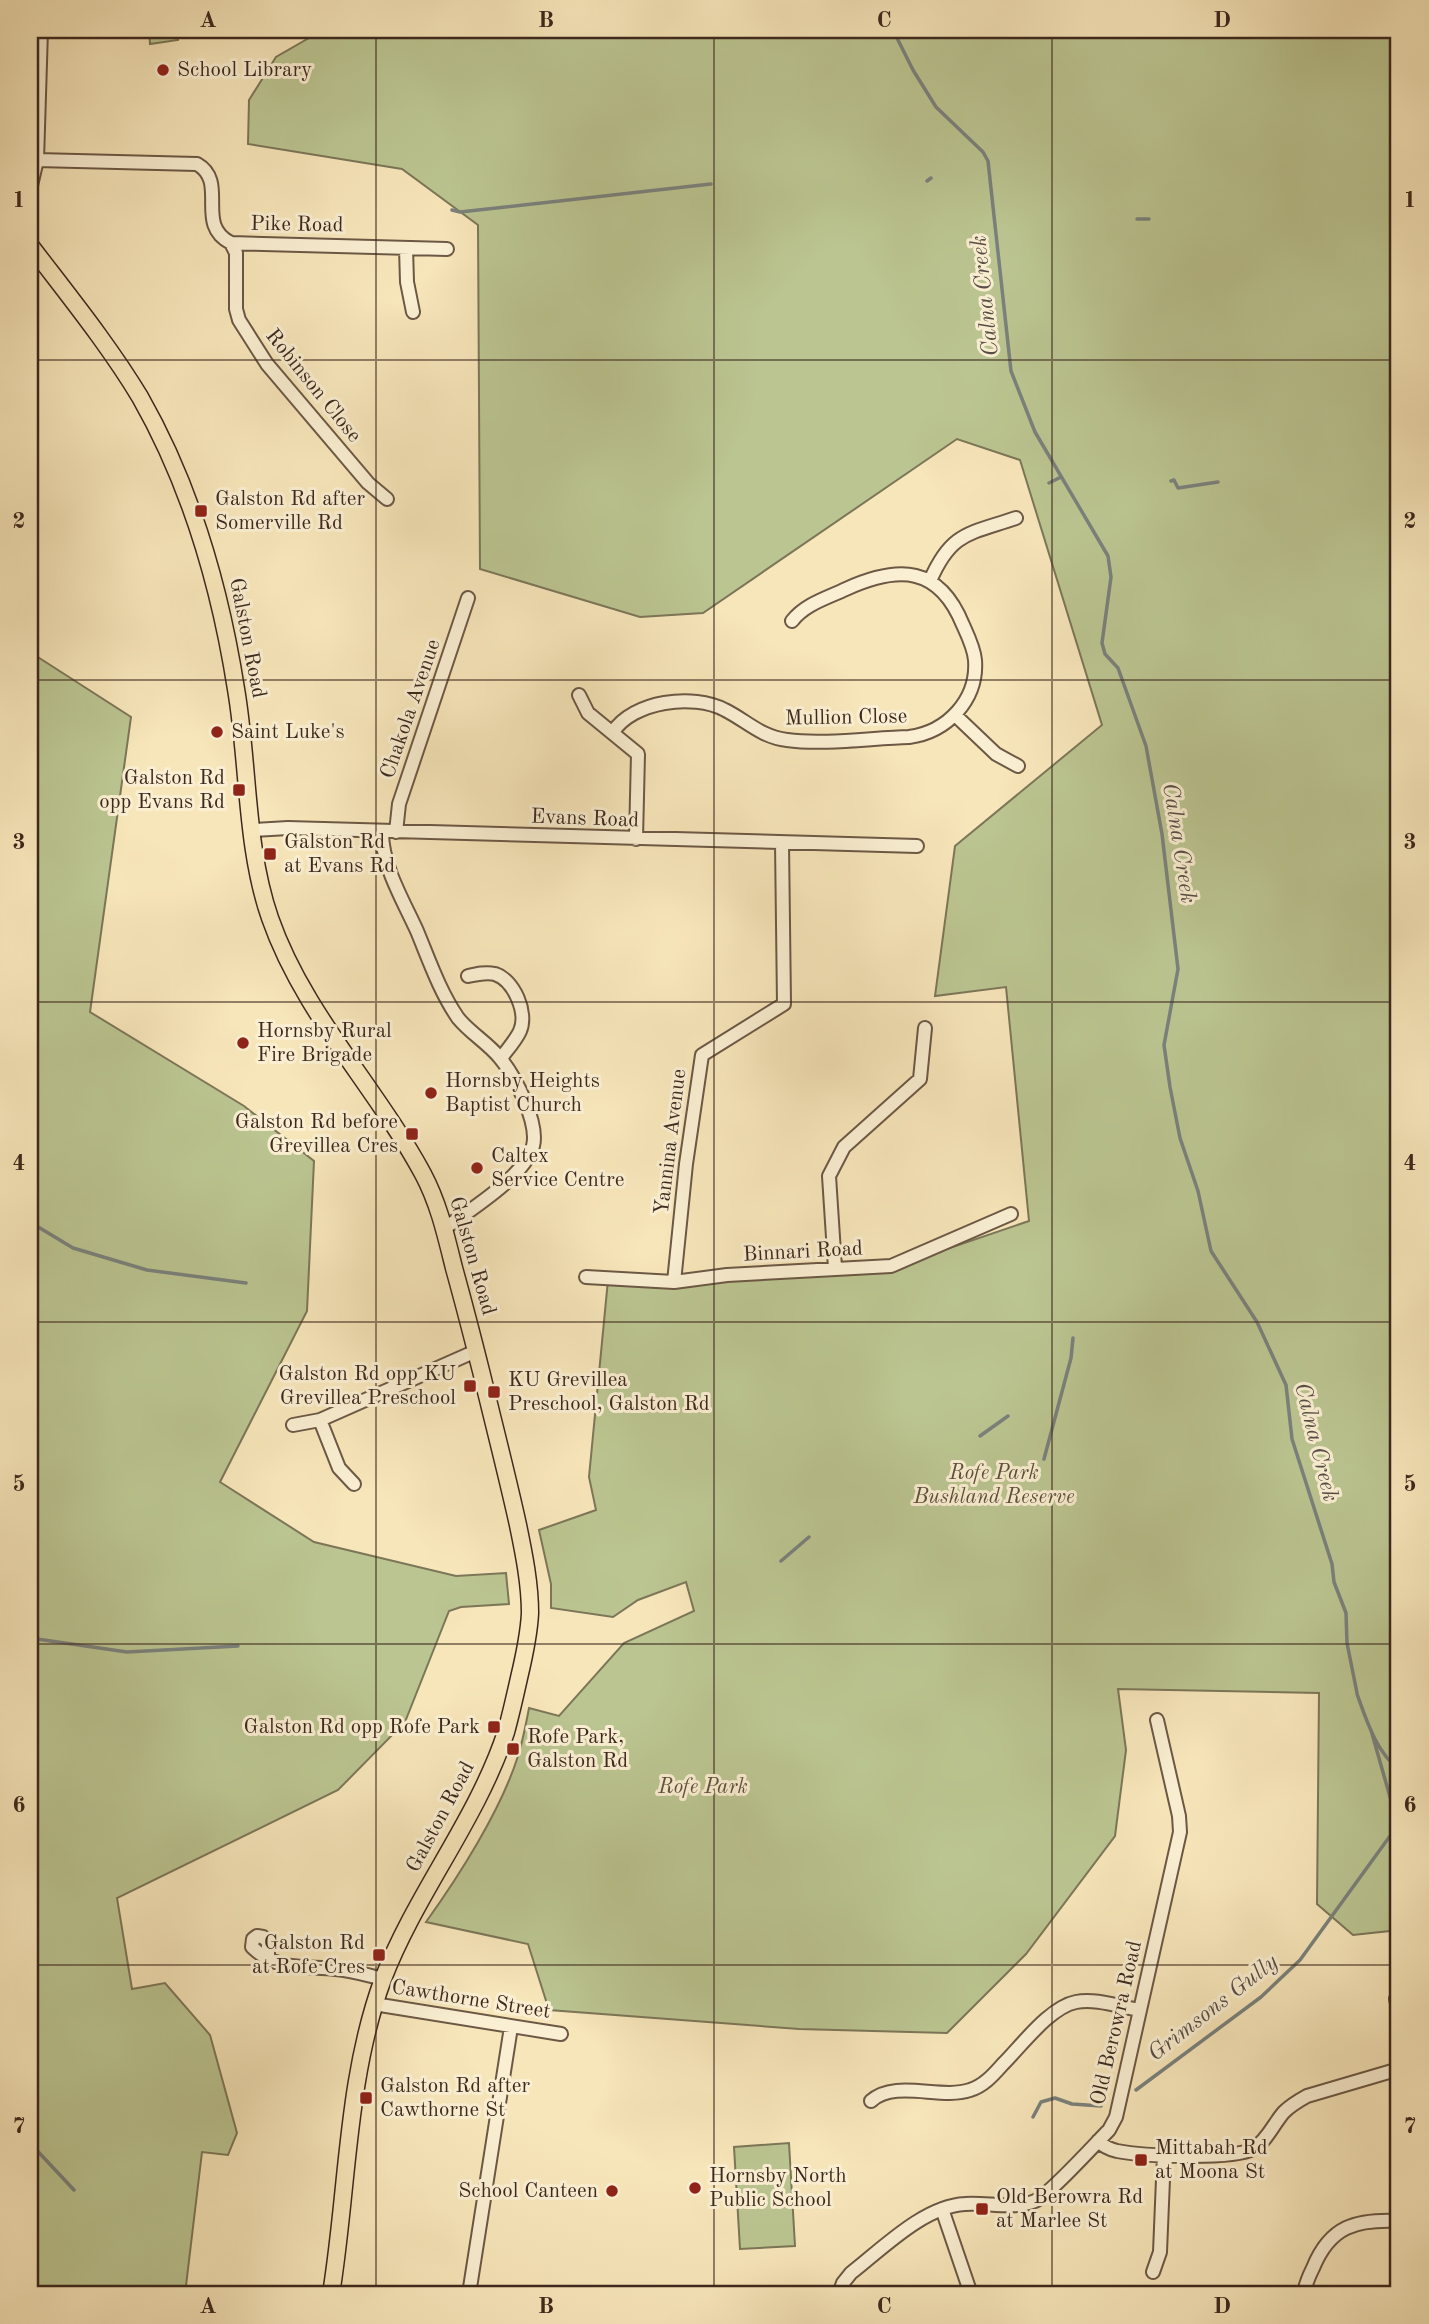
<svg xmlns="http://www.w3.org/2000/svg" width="1429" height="2324" font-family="'Old Standard TT',serif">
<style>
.green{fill:#bbc591;stroke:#7c7658;stroke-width:2}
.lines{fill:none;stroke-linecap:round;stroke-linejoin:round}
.stream{stroke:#7a817c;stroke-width:3.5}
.minor-casing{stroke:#6c5845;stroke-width:16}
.major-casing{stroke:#3d281e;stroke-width:19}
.minor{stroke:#faefd2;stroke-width:12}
.major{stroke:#f7e6ba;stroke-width:16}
.grid{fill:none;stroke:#3d281e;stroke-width:2;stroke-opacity:0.55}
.poi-dot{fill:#8f2418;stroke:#faefd2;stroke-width:2.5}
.labels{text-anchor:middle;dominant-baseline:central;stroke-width:6;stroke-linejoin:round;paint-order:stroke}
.poi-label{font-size:21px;fill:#3d281e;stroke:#faefd2;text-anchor:start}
.street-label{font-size:21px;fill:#3d281e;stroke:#faefd2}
.park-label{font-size:21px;font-style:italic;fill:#5c4f3b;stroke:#faefd2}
.water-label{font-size:23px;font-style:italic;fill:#564d45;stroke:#faefd2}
.neatline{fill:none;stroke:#3d281e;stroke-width:2.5}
.grid-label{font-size:23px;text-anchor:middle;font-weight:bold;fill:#3d281e}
</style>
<rect width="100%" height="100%" fill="#f7e6ba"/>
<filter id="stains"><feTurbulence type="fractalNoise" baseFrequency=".00286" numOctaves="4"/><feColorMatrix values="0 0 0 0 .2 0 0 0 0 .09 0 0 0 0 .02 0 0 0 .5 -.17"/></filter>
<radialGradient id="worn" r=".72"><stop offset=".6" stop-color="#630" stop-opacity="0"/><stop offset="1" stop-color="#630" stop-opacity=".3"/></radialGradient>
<path class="green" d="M149 30H177L178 40 150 44Z
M382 30H1399V177L1396 181 1399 194V1930L1353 1935 1317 1904 1319 1693 1118 1689 1126 1750 1115 1836 1026 1954 947 2033 799 2029 549 2010 528 1944 426 1922C459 1876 501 1810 518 1756 523 1740 526 1724 529 1708L559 1716 624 1643 694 1611 686 1582 638 1600 613 1617 551 1608V1584L539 1530 596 1510 589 1477 608 1280 891 1268 1029 1221 1006 987 935 996 955 846 1102 725 1020 460 957 439 703 613 640 617 480 569 478 225 402 169 248 144 249 100 276 57 316 34Z
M30 652 131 717 90 1012 244 1106 314 1161 307 1311 220 1482 314 1542 456 1576 506 1573 509 1604 461 1607 449 1611 405 1722 338 1790 117 1898 132 1989 165 1983 210 2035 237 2133 228 2155 202 2152 185 2294H30Z
M789 2143 795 2246 740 2249 734 2147Z"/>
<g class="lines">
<path class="stream" d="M893 30 913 70 936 107 983 152 988 161 1011 371 1035 432 1108 556 1111 577 1102 643 1105 654 1118 668 1146 746 1162 834 1178 969 1164 1045 1170 1087 1180 1138 1198 1191 1211 1251 1257 1322 1286 1385 1292 1439 1332 1564 1334 1582 1346 1613 1347 1643 1357 1693
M927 181 931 178
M452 210 460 212 711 184
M1137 219H1149
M1171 481 1174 480 1178 488 1218 482
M1049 483 1061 477
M30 1222 73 1248 147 1270 246 1283
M980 1436 1008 1416
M1044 1459 1071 1358 1073 1338
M781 1561 809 1537
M30 1638 127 1652 238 1646
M1357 1694C1366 1719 1377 1754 1399 1769
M1136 2090 1261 1997 1300 1960 1398 1825 1371 1730
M1033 2117 1041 2102 1055 2098 1072 2104 1101 2106
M30 2143 74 2190"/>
<g class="minor-casing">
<path id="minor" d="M37 160 197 164C229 182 194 225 231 243L447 249
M30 190 37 160 41 30
M231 243 236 253V309L239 320 267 364 368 483 387 499
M406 248 407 282 413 312
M930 581C951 532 969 534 1016 518
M579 695 588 713 638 754 636 839
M955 715 996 754 1018 766
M613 732C633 701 693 693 725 710 747 721 761 737 787 740 823 745 872 738 909 737 947 732 978 700 975 660 974 648 968 636 963 625 939 566 899 565 846 589 827 598 805 604 792 621
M252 830 288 828 917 846
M382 832C382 866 403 900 417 931 429 960 440 992 458 1018 470 1033 488 1043 500 1058 515 1076 539 1123 533 1146 525 1176 470 1210 445 1228
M396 832 399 804 468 598
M468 976C477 974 486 972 495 974 514 980 528 1013 520 1031 516 1040 507 1050 501 1058
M835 1268 829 1176 844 1147 920 1079 925 1028
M586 1277 674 1282 727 1275 891 1266 1011 1214
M674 1282 686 1164 702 1055 784 1004 782 843
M293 1425 320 1420
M354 1484 339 1468 320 1420 476 1351
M268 1957V1942L263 1937 257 1936 253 1939 252 1947C277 1971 304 1966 335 1969 351 1970 367 1975 383 1979
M1396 1999 1399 2014
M374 2004 561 2034
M871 2101C895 2079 941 2100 970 2090 984 2086 994 2074 1003 2064 1022 2045 1050 2007 1076 2002 1096 1998 1120 2007 1140 2010
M1098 2141C1103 2146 1109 2149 1117 2151 1142 2156 1232 2160 1253 2149 1267 2141 1274 2123 1284 2112 1291 2105 1298 2101 1307 2096L1399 2069
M942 2209 971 2294
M1153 2272 1160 2252 1164 2155
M469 2294 511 2027
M839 2294 843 2283 851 2273C882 2249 924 2206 965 2204 986 2202 1014 2210 1035 2201 1049 2195 1095 2144 1109 2130L1116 2117 1180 1832 1179 1816 1157 1720
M1304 2294C1305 2285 1309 2276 1313 2268 1330 2226 1356 2219 1399 2221"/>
</g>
<g class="major-casing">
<path id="major" d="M30 245C68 295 108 344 140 397 192 488 220 587 236 689 249 765 245 846 270 918 303 1013 376 1087 423 1174 439 1204 446 1236 454 1268 464 1304 473 1339 482 1375 494 1425 507 1475 518 1525 524 1554 530 1584 530 1613 529 1635 524 1657 519 1678 515 1696 511 1714 506 1732 477 1820 416 1893 383 1979 346 2079 348 2190 331 2294"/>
</g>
<use href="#minor" class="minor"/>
<use href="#major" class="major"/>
</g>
<path class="grid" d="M376 30V2294M714 30V2294M1052 30V2294M30 360H1399M30 680H1399M30 1002H1399M30 1322H1399M30 1644H1399M30 1965H1399"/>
<g class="poi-dot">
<circle cx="163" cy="70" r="7"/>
<rect x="194" y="504" width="14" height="14" rx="3.5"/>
<circle cx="217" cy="732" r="7"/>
<rect x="232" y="783" width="14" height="14" rx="3.5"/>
<rect x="263" y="847" width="14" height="14" rx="3.5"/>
<circle cx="243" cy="1043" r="7"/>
<circle cx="431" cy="1093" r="7"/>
<rect x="405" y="1127" width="14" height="14" rx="3.5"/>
<circle cx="477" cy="1168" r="7"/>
<rect x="463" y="1379" width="14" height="14" rx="3.5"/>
<rect x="487" y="1385" width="14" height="14" rx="3.5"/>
<rect x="487" y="1720" width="14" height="14" rx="3.5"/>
<rect x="506" y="1742" width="14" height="14" rx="3.5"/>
<rect x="372" y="1948" width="14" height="14" rx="3.5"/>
<rect x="359" y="2091" width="14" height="14" rx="3.5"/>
<rect x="1134" y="2153" width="14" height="14" rx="3.5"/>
<circle cx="695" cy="2188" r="7"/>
<circle cx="612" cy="2191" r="7"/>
<rect x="975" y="2202" width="14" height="14" rx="3.5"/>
</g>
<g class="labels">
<g class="poi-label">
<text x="177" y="70">School Library</text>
<text x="215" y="499">Galston Rd after<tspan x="215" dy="24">Somerville Rd</tspan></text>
<text x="231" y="732">Saint Luke's</text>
<text x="225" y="778" text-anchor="end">Galston Rd<tspan x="225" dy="24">opp Evans Rd</tspan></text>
<text x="284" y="842">Galston Rd<tspan x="284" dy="24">at Evans Rd</tspan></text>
<text x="257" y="1031">Hornsby Rural<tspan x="257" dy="24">Fire Brigade</tspan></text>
<text x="445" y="1081">Hornsby Heights<tspan x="445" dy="24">Baptist Church</tspan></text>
<text x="398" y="1122" text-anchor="end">Galston Rd before<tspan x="398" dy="24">Grevillea Cres</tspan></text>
<text x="491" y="1156">Caltex<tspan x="491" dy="24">Service Centre</tspan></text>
<text x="456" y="1374" text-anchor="end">Galston Rd opp KU<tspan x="456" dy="24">Grevillea Preschool</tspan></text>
<text x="508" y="1380">KU Grevillea<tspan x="508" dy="24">Preschool, Galston Rd</tspan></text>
<text x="480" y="1727" text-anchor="end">Galston Rd opp Rofe Park</text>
<text x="527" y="1737">Rofe Park,<tspan x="527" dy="24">Galston Rd</tspan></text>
<text x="365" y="1943" text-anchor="end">Galston Rd<tspan x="365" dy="24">at Rofe Cres</tspan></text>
<text x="380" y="2086">Galston Rd after<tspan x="380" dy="24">Cawthorne St</tspan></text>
<text x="1155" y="2148">Mittabah Rd<tspan x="1155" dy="24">at Moona St</tspan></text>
<text x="709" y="2176">Hornsby North<tspan x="709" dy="24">Public School</tspan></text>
<text x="598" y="2191" text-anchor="end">School Canteen</text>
<text x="996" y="2197">Old Berowra Rd<tspan x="996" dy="24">at Marlee St</tspan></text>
</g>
<g class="street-label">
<text transform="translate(297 225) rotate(1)">Pike Road</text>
<text transform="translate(313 386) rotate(51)">Robinson Close</text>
<text transform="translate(247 638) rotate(79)">Galston Road</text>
<text transform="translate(411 709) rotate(-71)">Chakola Avenue</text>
<text transform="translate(846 718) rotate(-1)">Mullion Close</text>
<text transform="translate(585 819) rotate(2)">Evans Road</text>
<text transform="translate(671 1142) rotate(-83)">Yannina Avenue</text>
<text transform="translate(803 1252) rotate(-3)">Binnari Road</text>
<text transform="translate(472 1256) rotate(74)">Galston Road</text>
<text transform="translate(441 1817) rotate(-62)">Galston Road</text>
<text transform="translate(471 2000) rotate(9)">Cawthorne Street</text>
<text transform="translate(1117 2023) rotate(-77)">Old Berowra Road</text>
</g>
<g class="park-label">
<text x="994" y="1473">Rofe Park<tspan x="994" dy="24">Bushland Reserve</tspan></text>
<text x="703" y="1787">Rofe Park</text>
</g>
<g class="water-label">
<text transform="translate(985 296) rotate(-96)">Calna Creek</text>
<text transform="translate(1179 843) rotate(81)">Calna Creek</text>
<text transform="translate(1316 1442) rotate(76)">Calna Creek</text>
<text transform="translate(1213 2008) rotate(-38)">Grimsons Gully</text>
</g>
</g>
<rect width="1429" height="2324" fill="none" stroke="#f7e6ba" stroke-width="77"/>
<rect x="38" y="38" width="1352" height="2248" class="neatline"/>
<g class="grid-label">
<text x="208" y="27">A</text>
<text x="546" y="27">B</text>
<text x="884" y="27">C</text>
<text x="1222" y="27">D</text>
<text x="19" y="207">1</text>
<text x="1410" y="207">1</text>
<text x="19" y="528">2</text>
<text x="1410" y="528">2</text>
<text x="19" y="849">3</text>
<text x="1410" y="849">3</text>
<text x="19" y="1170">4</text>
<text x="1410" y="1170">4</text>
<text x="19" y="1491">5</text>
<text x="1410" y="1491">5</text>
<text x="19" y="1812">6</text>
<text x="1410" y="1812">6</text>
<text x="19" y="2133">7</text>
<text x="1410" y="2133">7</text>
<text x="208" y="2313">A</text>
<text x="546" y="2313">B</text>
<text x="884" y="2313">C</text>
<text x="1222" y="2313">D</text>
</g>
<rect width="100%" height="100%" filter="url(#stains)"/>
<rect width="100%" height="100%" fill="url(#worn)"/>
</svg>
